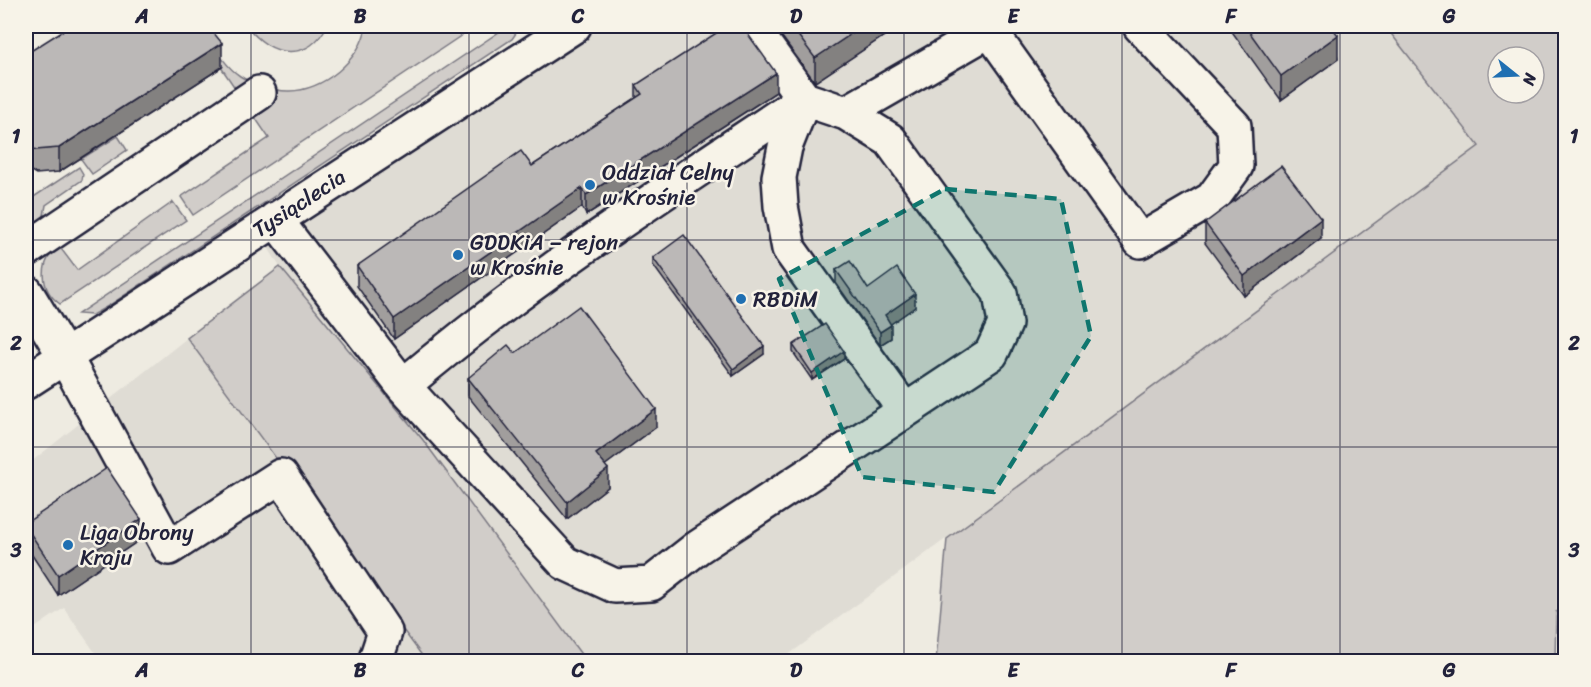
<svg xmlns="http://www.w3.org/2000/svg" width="1591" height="687" font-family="Sriracha,sans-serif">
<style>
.built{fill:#dfdcd4}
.green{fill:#d1cdc9;stroke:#7a7882;stroke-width:1.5;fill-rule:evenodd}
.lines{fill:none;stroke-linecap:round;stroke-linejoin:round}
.minor-casing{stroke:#22223b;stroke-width:38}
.minor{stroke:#f7f3e8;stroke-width:33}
.wall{fill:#a19e9d;stroke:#22223b;stroke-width:1.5}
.shaded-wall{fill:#838180;stroke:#22223b;stroke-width:1.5}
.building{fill:#bbb8b7;stroke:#22223b;stroke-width:1.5}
.marked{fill:#0f766e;fill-opacity:0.2;stroke:#0f766e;stroke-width:4.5;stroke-dasharray:12 8;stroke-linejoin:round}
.grid{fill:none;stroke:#22223b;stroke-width:1.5;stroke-opacity:0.55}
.poi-dot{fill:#1f6fb2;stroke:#f7f3e8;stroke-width:2}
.labels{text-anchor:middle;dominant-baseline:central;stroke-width:5;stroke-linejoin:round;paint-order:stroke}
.poi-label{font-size:22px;fill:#22223b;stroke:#f7f3e8;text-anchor:start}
.street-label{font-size:22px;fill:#22223b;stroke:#f7f3e8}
.neatline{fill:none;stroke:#22223b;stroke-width:2}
.grid-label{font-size:20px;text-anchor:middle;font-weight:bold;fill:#22223b}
</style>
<rect width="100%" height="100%" fill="#eeebe1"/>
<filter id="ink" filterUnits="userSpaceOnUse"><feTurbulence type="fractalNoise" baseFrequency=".0167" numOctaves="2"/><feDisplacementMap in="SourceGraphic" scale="12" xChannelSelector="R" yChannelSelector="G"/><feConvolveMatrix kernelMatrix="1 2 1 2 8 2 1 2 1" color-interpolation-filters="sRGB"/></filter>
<g filter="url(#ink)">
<path class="built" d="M575 26H1385L1479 146 780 661H586L423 440 280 267 261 236Z
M187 338 426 661H101L64 608 26 634V466Z"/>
<path class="green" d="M193 26H201C212 42 223 65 240 76 252 84 273 91 288 91 322 92 362 59 366 26L474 27 193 215 181 197 269 138Z
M247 26H327C307 63 270 57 247 26Z
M508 26H521L512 39 110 305 92 315 78 314Z
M1385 26H1565L1566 608 1556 612 1555 661H936L947 539 1479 146ZM1498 57H1534V93H1498Z
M118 136 127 150 92 174 81 159Z
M79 167 83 174 82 180 46 205 43 221 26 228V202Z
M173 202 186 220 60 304C39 289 39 261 59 246L77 270Z
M280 267 423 440 586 661H426L187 338Z"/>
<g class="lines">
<g class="minor-casing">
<path id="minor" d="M751 26 804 99 846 113 890 140 1000 293 1005 324 991 354 905 411 789 249 781 206 779 177 785 147 804 99
M990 31 1140 241 1212 199 1236 166 1234 126 1140 26
M846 113 997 26
M275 219 403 386 565 563 615 586 651 584 697 548 905 411
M26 250 259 93
M26 292 64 355 169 548 281 476 385 632 375 662
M26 382 574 26
M403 386C528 279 668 190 804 99"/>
</g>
<use href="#minor" class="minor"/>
</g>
<path class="wall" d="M774 26H899L815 82Z
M1228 26H1331L1338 59 1281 100Z
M26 54 222 67 59 172 36 174 26 168Z
M636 85 776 92 586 215 582 207 394 339 357 286V266L532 166 636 98Z
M1205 223 1321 238 1244 296 1205 243Z
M653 258 764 354 733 376 653 265Z
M836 270 868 289 915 307 890 324 891 338 880 345 836 283Z
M793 345 844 359 812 380 793 352Z
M515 353 656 427 605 465 608 487 567 519 468 396V378Z
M26 523 141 539 58 595 26 546Z"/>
<path class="shaded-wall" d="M863 26H899L815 82V58Z
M1338 35V59L1281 100V76Z
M222 43V67L59 172V148Z
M776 73V92L586 215V195Z
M582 188V207L394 339V319Z
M1321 218V238L1244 296V276Z
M915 294V307L885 328V315Z
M891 325V338L880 345V332Z
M764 346V354L733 376V369Z
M844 351V359L812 380V373Z
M656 409V427L596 472V454Z
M608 469V487L567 519V502Z
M141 519V539L58 595V575Z"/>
<path class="building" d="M70 26H208L222 43 59 148 36 150 26 144V54Z
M727 26H742L776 73 586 195 582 188 394 319 357 266 521 151 532 166 642 94 636 85Z
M791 26H863L815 58Z
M1245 26H1331L1338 35 1281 76Z
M1281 166 1321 218 1244 276 1205 223Z
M684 235 764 346 733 369 653 258Z
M850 261 868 289 897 268 915 294 885 315 891 325 880 332 836 270Z
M579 306 656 409 596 454 608 469 567 502 468 378 508 345 515 353Z
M825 324 844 351 812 373 793 345Z
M107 468 141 519 58 575 26 527V523Z"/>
</g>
<path class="marked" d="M945 189 1061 199 1091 336 994 492 862 477 779 279Z"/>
<path class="grid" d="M251 26V662M469 26V662M687 26V662M904 26V662M1122 26V662M1340 26V662M26 240H1566M26 447H1566"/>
<g class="poi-dot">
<circle cx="590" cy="185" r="6"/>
<circle cx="458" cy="255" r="6"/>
<circle cx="741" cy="299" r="6"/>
<circle cx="68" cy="545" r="6"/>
</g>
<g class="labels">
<g class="poi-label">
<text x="602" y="172">Oddział Celny<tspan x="602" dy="25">w Krośnie</tspan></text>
<text x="470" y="242">GDDKiA – rejon<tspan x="470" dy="25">w Krośnie</tspan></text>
<text x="753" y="299">RBDiM</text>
<text x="80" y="532">Liga Obrony<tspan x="80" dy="25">Kraju</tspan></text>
</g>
<g class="street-label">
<text transform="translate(299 203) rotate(-33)">Tysiąclecia</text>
</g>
</g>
<rect width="1591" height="687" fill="none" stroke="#f7f3e8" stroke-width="66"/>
<g transform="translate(1516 75) rotate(108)"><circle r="28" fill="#f7f3e8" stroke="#a29fa3" stroke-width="1.5"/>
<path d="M0-4.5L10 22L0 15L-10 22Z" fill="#1f6fb2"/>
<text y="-9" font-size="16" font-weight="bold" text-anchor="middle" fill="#22223b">N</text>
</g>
<rect x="33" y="33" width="1525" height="621" class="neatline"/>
<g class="grid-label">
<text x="142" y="23">A</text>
<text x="360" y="23">B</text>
<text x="578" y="23">C</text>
<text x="796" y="23">D</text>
<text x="1013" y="23">E</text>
<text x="1231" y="23">F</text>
<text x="1449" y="23">G</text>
<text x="16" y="143">1</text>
<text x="1574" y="143">1</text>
<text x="16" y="350">2</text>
<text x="1574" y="350">2</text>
<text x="16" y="557">3</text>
<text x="1574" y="557">3</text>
<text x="142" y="677">A</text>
<text x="360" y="677">B</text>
<text x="578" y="677">C</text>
<text x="796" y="677">D</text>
<text x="1013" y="677">E</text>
<text x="1231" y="677">F</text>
<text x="1449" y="677">G</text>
</g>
</svg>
